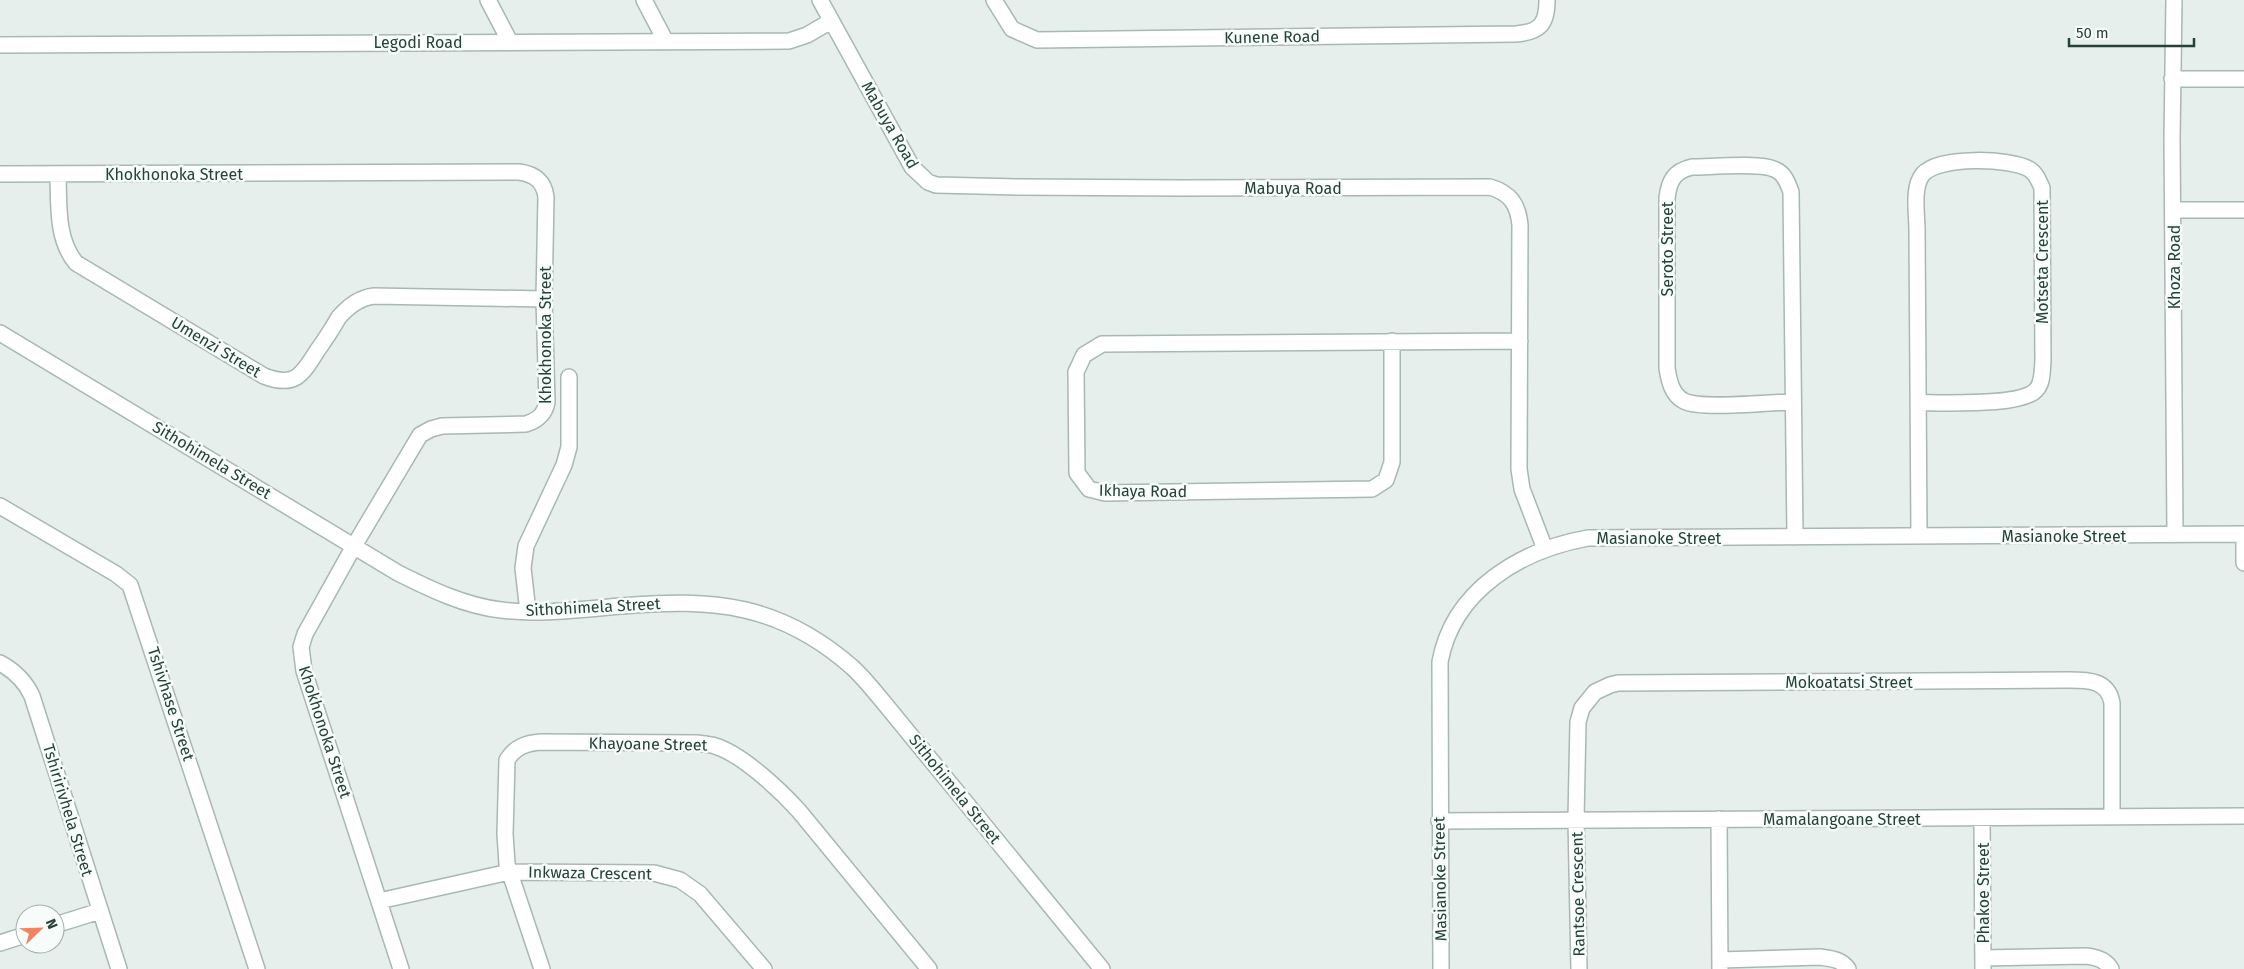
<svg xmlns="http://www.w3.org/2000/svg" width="2244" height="969" font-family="'Fira Sans',sans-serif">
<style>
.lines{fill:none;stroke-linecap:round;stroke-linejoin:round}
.minor-casing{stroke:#a8b8b2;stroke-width:18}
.minor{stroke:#fff;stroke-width:15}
.labels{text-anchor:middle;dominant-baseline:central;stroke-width:5;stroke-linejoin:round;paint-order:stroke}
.street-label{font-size:16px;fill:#24423a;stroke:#f7fbf9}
</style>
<rect width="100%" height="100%" fill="#e6efeb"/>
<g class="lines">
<g class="minor-casing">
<path id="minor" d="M488 0 510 42
M644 0 665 40
M820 0 912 167 928 182 936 185 1018 187 1179 188 1490 187C1510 193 1518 204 1520 225L1519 469 1522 489 1545 549
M994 0 1012 29 1037 40 1516 34C1540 32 1547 24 1547 0
M2174 0 2172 138 2175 534
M0 45 789 41 807 35 831 21
M2172 79H2244
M0 174 519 172C534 174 544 181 546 197L544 299 547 402C545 414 538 420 526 424L442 426 431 429 420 435 354 546 305 634 301 647 304 671 401 969
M58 174C59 204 56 239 76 263L264 376C295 388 302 375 317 351 325 340 332 329 339 317 349 306 359 298 374 296L544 299
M2173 210H2244
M0 333 398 573C430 589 465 606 501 610 541 615 582 609 622 606 714 598 780 604 852 667 864 678 875 692 885 704L1102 969
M1392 341V462L1386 480 1372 489 1105 493 1089 489 1077 473 1076 372 1084 355 1102 344 1520 341
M1792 402C1770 402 1701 410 1684 401 1672 395 1669 381 1667 368V198C1669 181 1674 171 1692 167 1711 167 1761 162 1776 170 1785 174 1788 184 1791 192L1795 537
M1918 403C1942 402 2021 407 2036 390 2043 383 2042 371 2043 361L2042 188C2039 181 2036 173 2029 169 2010 158 1939 156 1923 174 1912 187 1917 214 1917 230L1919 536
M0 506 116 574 130 585 257 969
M2244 534V563
M528 612 523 568 526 546 564 465 569 447V377
M0 663C15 671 25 681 32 696L119 969
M1982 818 1983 969
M1719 819 1720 969
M1439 821 2244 816
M379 901 509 872 654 873 680 880 700 894 764 969
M55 925 100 911
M0 943 25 935
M1983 958 2086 956C2096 957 2106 960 2111 969
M1720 960 1820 957C1832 959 1841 959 1848 969
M542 969 507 864 505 834 507 760C515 747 526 743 541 742L696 743C702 744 709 744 715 746 742 754 781 791 799 811L929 969
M1441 969 1440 662C1453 590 1521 550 1588 538L2244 534
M1579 969 1576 819 1578 722 1582 708 1595 692 1610 685 1618 683 2066 680C2086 680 2108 679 2112 703V817"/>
</g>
<use href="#minor" class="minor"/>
</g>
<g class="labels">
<g class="street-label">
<text transform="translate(1272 37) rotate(-1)">Kunene Road</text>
<text x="418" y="42">Legodi Road</text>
<text transform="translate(890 125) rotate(60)">Mabuya Road</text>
<text x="174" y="174">Khokhonoka Street</text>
<text x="1293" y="188">Mabuya Road</text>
<text transform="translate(1667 249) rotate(-90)">Seroto Street</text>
<text transform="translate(2042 262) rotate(-90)">Motseta Crescent</text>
<text transform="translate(2174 267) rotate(-90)">Khoza Road</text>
<text transform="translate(545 335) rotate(-90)">Khokhonoka Street</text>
<text transform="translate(216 347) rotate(31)">Umenzi Street</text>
<text transform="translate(212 460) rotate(31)">Sithohimela Street</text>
<text transform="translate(1143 491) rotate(1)">Ikhaya Road</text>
<text x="2064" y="536">Masianoke Street</text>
<text x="1659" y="538">Masianoke Street</text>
<text transform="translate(593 607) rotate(-3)">Sithohimela Street</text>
<text x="1849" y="682">Mokoatatsi Street</text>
<text transform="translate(171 704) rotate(72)">Tshivhase Street</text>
<text transform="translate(325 732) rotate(72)">Khokhonoka Street</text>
<text transform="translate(648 744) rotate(1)">Khayoane Street</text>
<text transform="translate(955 789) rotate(51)">Sithohimela Street</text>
<text transform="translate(68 810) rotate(73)">Tshiririvhela Street</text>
<text x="1842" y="819">Mamalangoane Street</text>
<text transform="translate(590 873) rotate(1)">Inkwaza Crescent</text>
<text transform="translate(1440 879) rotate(-91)">Masianoke Street</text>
<text transform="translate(1983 893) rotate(-90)">Phakoe Street</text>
<text transform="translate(1578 894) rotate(-91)">Rantsoe Crescent</text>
</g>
</g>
<g transform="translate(40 929) rotate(67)"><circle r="24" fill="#f7fbf9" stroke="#a3b1ad"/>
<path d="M0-4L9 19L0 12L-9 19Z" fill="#f4845f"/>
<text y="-8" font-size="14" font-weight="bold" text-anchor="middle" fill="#24423a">N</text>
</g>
<path d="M2069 38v8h125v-8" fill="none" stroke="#24423a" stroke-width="2.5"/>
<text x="2076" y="38" font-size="15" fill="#24423a" stroke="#f7fbf9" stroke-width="4" paint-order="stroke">50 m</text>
</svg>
